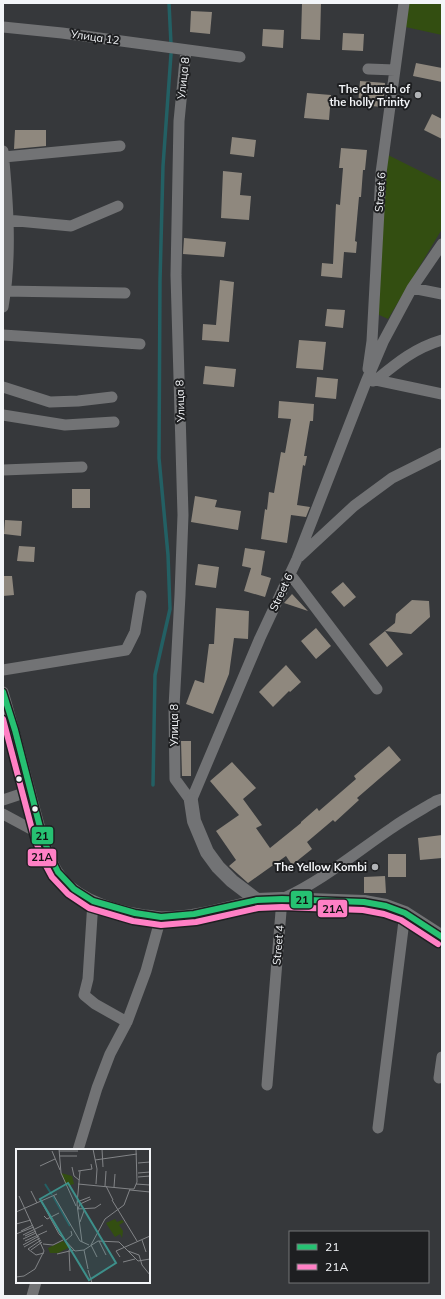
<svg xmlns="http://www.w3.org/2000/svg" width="445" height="1299" font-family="Mulish,sans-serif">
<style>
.green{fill:#334e11}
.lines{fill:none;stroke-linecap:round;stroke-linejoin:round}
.stream{stroke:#236064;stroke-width:3.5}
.building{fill:#8f887e}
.minor{stroke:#727375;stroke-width:11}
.tertiary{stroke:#727375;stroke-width:14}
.bus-1-casing{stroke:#1e1f21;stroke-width:9}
.bus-2-casing{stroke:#1e1f21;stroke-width:9}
.bus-1{stroke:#26c172;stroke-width:6}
.bus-2{stroke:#ff80c5;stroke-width:6}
.poi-dot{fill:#b1b3b6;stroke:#1e1f21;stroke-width:1.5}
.bus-dot{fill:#f3f5f8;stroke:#1e1f21;stroke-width:1.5}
.labels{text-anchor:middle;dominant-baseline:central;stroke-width:4;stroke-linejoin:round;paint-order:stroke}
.street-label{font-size:11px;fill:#f3f5f8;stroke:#1e1f21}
.poi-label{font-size:11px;font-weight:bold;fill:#f3f5f8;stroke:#1e1f21;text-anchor:end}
.inset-river{fill:none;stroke:#236064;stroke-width:2}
.inset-road{fill:none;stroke:#828487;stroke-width:1}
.view{fill:#3d8f8a;fill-opacity:0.15;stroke:#3d8f8a;stroke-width:2}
.inset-edge{fill:none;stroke:#f3f5f8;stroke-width:2}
.line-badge{stroke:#1e1f21;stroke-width:1.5}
.pale-badge-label{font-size:11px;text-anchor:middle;font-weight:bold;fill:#111}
</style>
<rect width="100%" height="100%" fill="#36383b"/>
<path class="green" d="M406 3H442V35L401 26Z
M388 155 442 182V229L388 319 375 313Z"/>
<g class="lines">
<path class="stream" d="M169 3 171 44
M153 785 155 675 170 609 168 555 159 458 160 281 163 166 171 54"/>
</g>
<path class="building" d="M302 3H321L320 40 301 39Z
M191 11 212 12 210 34 190 32Z
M263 29 284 30 283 48 262 46Z
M343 33 364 34 363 51 342 50Z
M416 63 442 68V82L413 76Z
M360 81 385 83 383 107 358 105Z
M307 93 331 95 329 120 304 118Z
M432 114 442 119V139L424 130Z
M15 130H46V146L14 149Z
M232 137 256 140 254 157 230 154Z
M341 148 367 150 365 170H363L361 197H359L355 241 357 242 356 253 344 252 342 278 321 276 322 263 333 264 336 204 340 205 343 168H339Z
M223 171 242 173 240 195 251 196 249 220 221 218Z
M184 238 226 242 224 257 183 254Z
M220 280 234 282 229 342 202 340 203 324 216 325Z
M327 309 345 310 343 328 325 326Z
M299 340 326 342 323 370 296 368Z
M205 366 236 369 234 387 203 384Z
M317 377 338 379 336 399 315 397Z
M279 401 314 404 313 421H310L304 456H307L305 466 303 465 297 505 310 507 306 517 291 515 287 543 261 539 265 509 267 510 269 492 274 493 281 452 285 453 291 419 278 418Z
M72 489H90V508H72Z
M195 496 217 500 215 507 241 511 238 530 191 522Z
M5 520 22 521 21 536 4 534Z
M19 546 35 547 34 562 17 561Z
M245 548 265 551 261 575 271 578 265 597 244 591 251 568 242 566Z
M198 564 219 567 216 588 195 585Z
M3 576H12L14 595 3 596Z
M343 582 356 597 344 607 331 592Z
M292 594 308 611 284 603Z
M412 600 429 601 430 617 411 634 385 631 395 623 396 614Z
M216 608 249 611 248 639 234 638 229 674 213 714 186 704 195 680 204 683 209 644H214Z
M316 628 331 646 316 659 301 641Z
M385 631 403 654 387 667 369 644Z
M286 665 301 682 290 692 289 691 273 707 259 692Z
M181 741H191V776H182Z
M389 746 401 760 357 798 359 800 335 822 333 820 307 842 312 849 292 865 286 856 248 883 229 866 236 860 216 831 239 815 210 781 232 762 256 788 243 799 262 825 256 828 270 848 301 823V822L317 808 319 811 356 779 354 776Z
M442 835V858L420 860 418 838Z
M388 854H406V877H388Z
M385 876 386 893H364V877Z"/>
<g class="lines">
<path class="minor" d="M3 27 62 33 240 57
M186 50 179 121 176 275 183 515 180 595 174 707 175 779 191 801 260 638 297 559 366 382 383 342 412 288 442 244
M368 69 395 70
M3 151C8 202 12 257 3 307
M4 157 120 146
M7 220 71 226 118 206
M412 288 442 294
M3 291 125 293
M3 335 140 344
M368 369 372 341 381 173 404 3
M376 380C398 362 415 348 442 340
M373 381 376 380 442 394
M3 387 50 402 78 401 112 397
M3 415 65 425 114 422
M3 470 82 467
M299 557 354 506 392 478 442 453
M290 574 377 689
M3 670 126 650 135 632 141 596
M3 692C14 729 23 766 33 803 39 825 45 851 57 871 74 899 114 910 144 915 150 915 156 917 162 917 194 917 226 907 257 900
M3 800 30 791
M3 814 42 835
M93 901 88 979 84 995 95 1004 127 1022
M439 1078 442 1057
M267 1085 282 899C322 881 355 853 392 828 406 818 421 810 436 801L442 799
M378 1128 405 913
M78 1150 97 1088 110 1054 127 1022 146 971 161 917
M32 1296 36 1282"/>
<path class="tertiary" d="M191 801 194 821 207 852 218 867 232 881 257 900 282 899 364 902 386 906 405 913 442 937"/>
<g class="bus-1-casing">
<path id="bus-1" d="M3 692 15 730 42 835 51 858 58 872 74 889 93 901 135 913 161 917 194 914 257 900 282 899 364 902 386 906 405 913 442 937"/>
</g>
<g class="bus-2-casing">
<path id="bus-2" d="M3 719 34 837 44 862 52 877 68 894 89 908 133 921 161 925 196 922 258 908 282 907 363 910 384 914 401 920 438 944"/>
</g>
<use href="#bus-1" class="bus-1"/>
<use href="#bus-2" class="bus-2"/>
</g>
<g class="poi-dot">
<circle cx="418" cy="95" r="4"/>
<circle cx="375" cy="867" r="4"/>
</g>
<g class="bus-dot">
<circle cx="19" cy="779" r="3.5"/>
<circle cx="35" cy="809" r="3.5"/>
</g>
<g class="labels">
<g class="street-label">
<text transform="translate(95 37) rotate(8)">Улица 12</text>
<text transform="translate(183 78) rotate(-84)">Улица 8</text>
<text transform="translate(380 192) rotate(-86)">Street 6</text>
<text transform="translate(180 401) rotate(-92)">Улица 8</text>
<text transform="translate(281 592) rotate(-65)">Street 6</text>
<text transform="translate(174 725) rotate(-90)">Улица 8</text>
<text transform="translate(278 945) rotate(-85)">Street 4</text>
</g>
<g class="poi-label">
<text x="410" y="89">Тhe church of<tspan x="410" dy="13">the holly Trinity</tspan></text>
<text x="367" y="867">The Yellow Kombi</text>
</g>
</g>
<g transform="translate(16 1149)">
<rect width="134" height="134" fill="#36383b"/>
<path d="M45 24 56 27 58 35 50 37ZM99 70 101 73 106 71 108 73 103 76 107 82 106 89 104 85 99 88 90 74ZM47 92 54 98 42 104H34L32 99Z" fill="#334e11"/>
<path class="inset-river" d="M29 35 36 46M37 47 54 77"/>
<path class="inset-road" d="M43 0 45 24 60 57M77 0 81 20 80 35M86 0 87 18M36 2 44 21M43 2H62M44 7H61M79 11 121 5M122 14 134 13M24 17 39 10M56 18 58 27 63 31M62 22 76 20 75 15M64 22 61 55 66 93M122 24 134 23M122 28 134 27M62 35 114 40M120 35 134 36M89 37 90 22M90 37 97 51M98 38 99 25M114 40H118L121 33 120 0M114 41 134 43M15 42 21 54M38 47 64 92 73 96M96 51 121 92M25 52 43 85 59 102 68 101 82 92 103 93 112 102 123 106 126 116 134 126M61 53 74 48M61 60 79 59 85 55M62 60 64 55 75 50M0 63 41 45M28 67 31 70 43 64M64 73 69 59M0 75 15 71M5 82 17 76M0 85 18 78M7 86 27 76M9 87 20 82M7 90 20 84M25 91 12 100 20 106 28 104M126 91 130 103M9 92 31 82M49 92 56 86 55 82M83 92 90 106M27 95 37 96 47 91M7 96 23 87M8 98 24 89M15 101 26 93M68 101 72 120M112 102 122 112 134 110M41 105 58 101M81 108 75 96 89 70 108 56 114 40M104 108 100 102 134 87M107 113 119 110M72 121 76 134M54 122 53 101 56 98M0 128 8 127 19 120 28 102 3 47"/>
<path class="view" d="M52 34 100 114 73 131 24 50Z"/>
<rect width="134" height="134" class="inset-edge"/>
</g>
<g class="line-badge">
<rect x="31" y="826" width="23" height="19" rx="4" fill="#26c172"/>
<rect x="27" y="848" width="30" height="19" rx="4" fill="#ff80c5"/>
<rect x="290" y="890" width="23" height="19" rx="4" fill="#26c172"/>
<rect x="317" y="899" width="31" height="19" rx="4" fill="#ff80c5"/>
</g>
<g class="pale-badge-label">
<text x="42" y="840">21</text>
<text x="42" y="861">21A</text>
<text x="302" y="904">21</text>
<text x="333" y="913">21A</text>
</g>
<rect width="445" height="1299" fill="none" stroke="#f3f5f8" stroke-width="8"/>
<rect x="289" y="1231" width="140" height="52" fill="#1e1f21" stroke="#737577"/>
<rect x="297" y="1244" width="20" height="6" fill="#26c172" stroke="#737577"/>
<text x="325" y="1251" font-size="12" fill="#f3f5f8">21</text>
<rect x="297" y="1264" width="20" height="6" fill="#ff80c5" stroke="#737577"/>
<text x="325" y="1271" font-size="12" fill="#f3f5f8">21A</text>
</svg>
